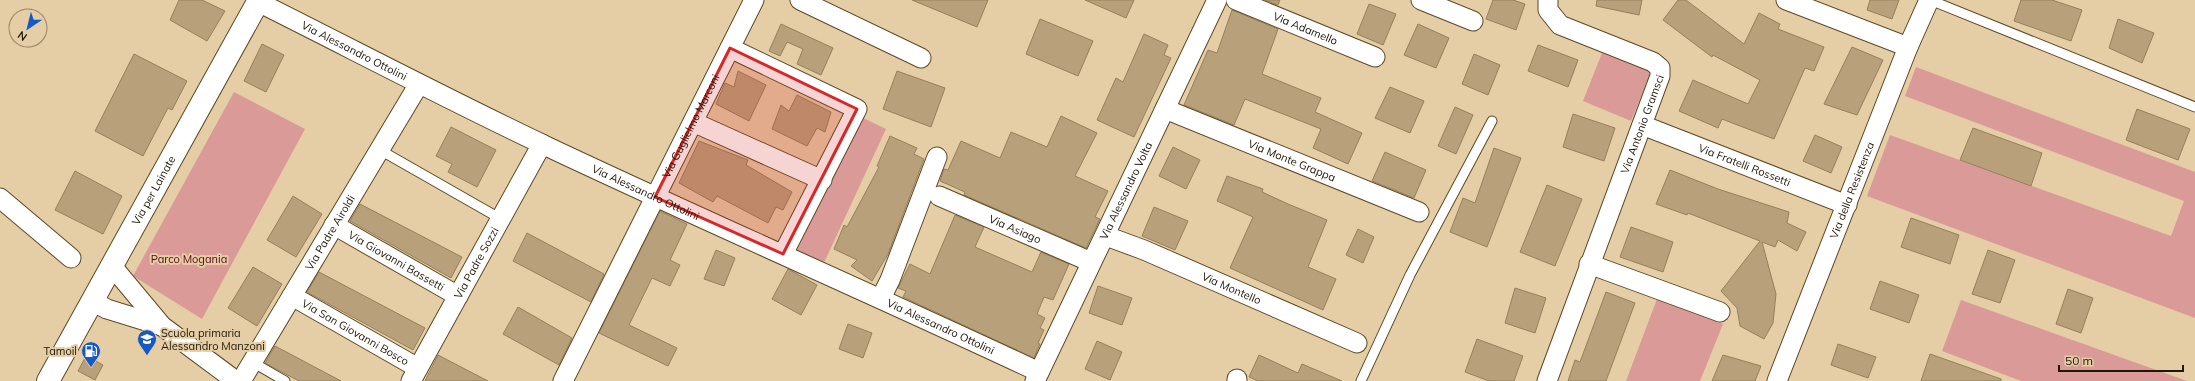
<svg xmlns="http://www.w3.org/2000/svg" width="2195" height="381" font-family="Mulish,sans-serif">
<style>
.green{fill:#da9a98}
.building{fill:#b8a07a;stroke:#96805a}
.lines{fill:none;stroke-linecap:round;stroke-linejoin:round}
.lane-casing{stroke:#5d4925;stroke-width:11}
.street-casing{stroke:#5d4925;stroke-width:21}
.secondary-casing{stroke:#5d4925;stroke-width:24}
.lane{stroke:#fff;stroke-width:9}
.street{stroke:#fff;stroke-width:19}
.secondary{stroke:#fff;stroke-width:22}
.marked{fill:#d62828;fill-opacity:0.2;stroke:#d62828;stroke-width:3;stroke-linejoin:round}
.labels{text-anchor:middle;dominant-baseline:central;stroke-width:4;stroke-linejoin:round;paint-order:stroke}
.street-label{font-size:11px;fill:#1e1607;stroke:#e5cda5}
.park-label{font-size:11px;fill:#580413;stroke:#e5cda5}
.poi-label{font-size:11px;fill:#1e1607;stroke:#e5cda5;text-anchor:start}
</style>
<rect width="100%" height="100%" fill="#e5cda5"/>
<path class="green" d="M1602 53 1651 72 1631 121 1583 101Z
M1916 67 2195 172V318L1867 196 1890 135 2171 236 2184 201 1905 96Z
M234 92 305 129 202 319 133 276Z
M855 114 886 129 822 267 791 253Z
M1657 299 1723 324 1700 381H1626Z
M1961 300 2187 381H2021L1942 351Z"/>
<path class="building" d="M179 0H202L225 11 207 41 170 20Z
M912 0H988L977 27Z
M1085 0H1134L1126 18Z
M1265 0H1280L1278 5Z
M1493 0H1513L1525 4 1516 30 1486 19Z
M1597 0H1642L1639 15 1596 6Z
M1678 0H1686L1744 44 1759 13 1780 24 1778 29 1824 47 1814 71 1805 68 1774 139 1722 119 1718 128 1679 111 1693 80 1748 104 1760 80 1713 55 1712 57 1663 20Z
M1870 0H1899L1892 19 1867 10Z
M2021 0H2052L2082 10 2071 41 2014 21Z
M1369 4 1396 14 1383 45 1357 34Z
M1232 10 1278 29 1262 74 1321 98 1315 112 1362 133 1348 164 1313 148 1321 129 1245 99 1234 125 1184 105 1208 50 1217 53Z
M1040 19 1093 41 1078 76 1026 54Z
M2118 19 2154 33 2142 63 2109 48Z
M781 24 833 48 821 75 797 64 803 49 787 42 780 56 769 51Z
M1418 24 1449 38 1436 68 1404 55Z
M1144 34 1168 45 1164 55 1171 58 1134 137 1097 120 1116 78 1123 82Z
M262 44 284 55 266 92 244 81Z
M1538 45 1578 60 1568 87 1528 71Z
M1852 47 1883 60 1857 115 1824 104Z
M134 54 187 81 172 110 168 108 143 156 95 131Z
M1474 54 1500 65 1488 95 1462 84Z
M738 71 766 85 749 121 716 104 725 83 734 87Z
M897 71 945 88 931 127 883 109Z
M1390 87 1424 101 1410 133 1375 118Z
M797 95 831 112 825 132 817 128 807 146 772 129 781 105 789 111Z
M1455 107 1473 115 1456 154 1438 146Z
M2137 109 2190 129 2178 160 2126 140Z
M1573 114 1615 128 1604 161 1563 147Z
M1061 116 1097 133 1075 176 1108 191 1095 217 1100 219 1086 248 964 195 965 192 940 181 944 169 948 170 961 141 1000 158 1011 132 1047 147Z
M451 127 496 150 477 187 448 172 452 164 436 156Z
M1973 128 2042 153 2031 186 1960 160Z
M1815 135 1842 147 1831 173 1803 161Z
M890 136 917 148 914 154 924 159 888 254 872 281 851 266 857 260 834 249 844 225 847 227 879 167 877 166Z
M699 141 748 160 746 165 792 192 783 210 776 207 768 223 717 196 713 202 679 183Z
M1173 147 1200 160 1186 189 1159 176Z
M1494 148 1521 158 1487 247 1450 232 1463 198 1475 203Z
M1385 152 1426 170 1414 198 1372 181Z
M1670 170 1718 189 1789 212 1787 223 1806 232 1797 251 1778 240 1775 247 1762 242 1776 294 1773 323 1764 339 1740 326 1737 308 1721 291 1760 241 1688 213 1687 215 1656 204Z
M75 171 122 196 103 234 55 210Z
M1227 176 1263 189 1262 192 1288 204 1327 220 1308 267 1336 279 1323 310 1230 268 1253 217 1217 201Z
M1547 185 1582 199 1555 266 1520 252Z
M293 196 322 214 296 257 267 240Z
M360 204 462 257 451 278 350 221Z
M1154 207 1188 221 1175 250 1142 236Z
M660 211 687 224 670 260 680 265 670 286 652 278 629 325 677 348 668 366 599 333Z
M955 215 984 227 975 247 1032 272 1041 252 1069 264 1053 300 1044 297 1037 314 1045 318 1040 328 1044 330 1038 343 1040 344 1034 358 903 297 906 291 898 288 910 264 930 274Z
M1911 218 1959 235 1950 264 1901 247Z
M1631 227 1673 242 1663 272 1620 257Z
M1358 229 1374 237 1363 263 1346 255Z
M527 233 604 274 591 302 513 261Z
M716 250 735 258 724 286 704 279Z
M1988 250 2015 260 2000 303 1972 294Z
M253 267 282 284 257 326 228 308Z
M788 269 817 285 801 315 772 299Z
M319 272 425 328 413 350 307 292Z
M1880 281 1919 295 1909 323 1870 309Z
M1098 286 1132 298 1122 325 1089 313Z
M1515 288 1546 298 1535 333 1505 323Z
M2068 289 2093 298 2081 333 2056 324Z
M1606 292 1635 303 1606 381H1568L1575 360 1580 362Z
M518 307 572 338 559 365 503 334Z
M848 324 872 333 863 358 839 349Z
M1477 339 1523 356 1514 381H1489L1465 372Z
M1097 341 1122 352 1110 380 1085 369Z
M1838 344 1876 357 1868 378 1831 365Z
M275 346 341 381H299L278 370 265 363Z
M1930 354 2001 379V381H1921Z
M438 355 488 381H425Z
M1259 355 1298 373 1302 364 1342 381H1258L1249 377Z
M1723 355 1761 366 1755 381H1712Z
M86 356 103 365 95 380 78 371Z"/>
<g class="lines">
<g class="lane-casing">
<path id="lane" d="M1930 0 2195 107
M380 150 501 219
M252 362 285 381
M1361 381 1410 275 1492 121"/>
</g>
<g class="street-casing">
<g id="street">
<path d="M800 0 921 58"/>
<path id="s1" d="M1236 0 1375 57"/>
<path d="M1421 0 1473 21"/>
<path d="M1786 0 1908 47"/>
<path id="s2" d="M258 2C354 50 449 100 546 146 709 223 875 295 1039 372"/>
<path d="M730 48 857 109 783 254"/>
<path id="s3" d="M1165 109 1419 212"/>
<path d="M693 122 822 180"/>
<path id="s4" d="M1642 125 1847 205"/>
<path id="s5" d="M939 196 1091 262"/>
<path d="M0 198 71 258"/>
<path id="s6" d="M334 225 458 296"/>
<path id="s7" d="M1106 236 1144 250 1357 343"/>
<path d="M1589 264 1720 312"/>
<path d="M112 266 162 326 236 381"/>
<path id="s8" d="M292 296 418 368"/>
<path d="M881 298 890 280 937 157"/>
<path d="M92 301 107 309 162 326"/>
<path id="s9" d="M241 381 419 84"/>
<path id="s10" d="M411 381 542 144"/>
<path id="s11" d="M563 381 754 0"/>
<path id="s12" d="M1035 381 1217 0"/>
<path d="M1237 381V379"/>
<path id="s13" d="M1547 381 1660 76V68L1653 62 1560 25 1548 10V0"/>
<path id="s14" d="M1777 381 1908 47 1929 0"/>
</g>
</g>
<g class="secondary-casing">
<g id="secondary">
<path id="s15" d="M48 381 259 0"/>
</g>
</g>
<use href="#lane" class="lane"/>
<use href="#street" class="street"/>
<use href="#secondary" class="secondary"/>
</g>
<path class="marked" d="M730 48 857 109 783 254 655 197Z"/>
<defs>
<g id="school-pin" transform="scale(1)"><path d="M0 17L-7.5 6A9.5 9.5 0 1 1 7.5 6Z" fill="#1659c4" stroke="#e5cda5"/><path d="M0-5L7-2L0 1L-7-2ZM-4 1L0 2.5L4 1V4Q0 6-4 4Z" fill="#fff"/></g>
<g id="fuel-pin" transform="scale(1)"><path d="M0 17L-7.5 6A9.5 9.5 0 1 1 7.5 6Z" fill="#1659c4" stroke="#e5cda5"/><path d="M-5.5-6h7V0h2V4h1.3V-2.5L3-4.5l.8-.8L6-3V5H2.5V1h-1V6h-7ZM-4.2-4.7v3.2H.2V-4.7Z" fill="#fff"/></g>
</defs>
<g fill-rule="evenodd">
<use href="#school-pin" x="147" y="339"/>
<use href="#fuel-pin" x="91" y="351"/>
</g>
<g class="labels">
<g class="street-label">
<text stroke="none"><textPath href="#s1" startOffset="75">Via Adamello</textPath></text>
<text stroke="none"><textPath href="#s2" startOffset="108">Via Alessandro Ottolini</textPath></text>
<text stroke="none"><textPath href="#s13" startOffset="274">Via Antonio Gramsci</textPath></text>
<text stroke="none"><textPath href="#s11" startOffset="285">Via Guglielmo Marconi</textPath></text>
<text stroke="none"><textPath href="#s3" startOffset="137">Via Monte Grappa</textPath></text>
<text stroke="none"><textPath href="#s4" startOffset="110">Via Fratelli Rossetti</textPath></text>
<text stroke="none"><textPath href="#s15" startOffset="218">Via per Lainate</textPath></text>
<text stroke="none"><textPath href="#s14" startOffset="205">Via della Resistenza</textPath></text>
<text stroke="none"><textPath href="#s12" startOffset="211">Via Alessandro Volta</textPath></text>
<text stroke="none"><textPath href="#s2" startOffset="432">Via Alessandro Ottolini</textPath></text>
<text stroke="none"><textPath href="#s5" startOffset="83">Via Asiago</textPath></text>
<text stroke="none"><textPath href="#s9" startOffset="173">Via Padre Airoldi</textPath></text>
<text stroke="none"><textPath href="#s6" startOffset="72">Via Giovanni Bassetti</textPath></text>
<text stroke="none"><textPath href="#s10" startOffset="135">Via Padre Sozzi</textPath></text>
<text stroke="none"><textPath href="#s7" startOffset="136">Via Montello</textPath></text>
<text stroke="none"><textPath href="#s2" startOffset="756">Via Alessandro Ottolini</textPath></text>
<text stroke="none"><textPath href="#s8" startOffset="73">Via San Giovanni Bosco</textPath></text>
</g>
<g class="park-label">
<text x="189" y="259">Parco Mogania</text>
</g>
<g class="poi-label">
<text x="161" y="333">Scuola primaria<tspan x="161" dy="13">Alessandro Manzoni</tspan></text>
<text x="77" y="351" text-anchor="end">Tamoil</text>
</g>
</g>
<g transform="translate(28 28) rotate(215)"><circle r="19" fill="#e5cda5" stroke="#958466"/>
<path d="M0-3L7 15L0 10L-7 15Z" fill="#1659c4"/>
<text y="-6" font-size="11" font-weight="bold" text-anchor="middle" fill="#1e1607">N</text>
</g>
<path d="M2059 365v6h124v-6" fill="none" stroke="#1e1607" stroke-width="2"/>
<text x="2065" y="365" font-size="12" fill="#1e1607" stroke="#e5cda5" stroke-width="3" paint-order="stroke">50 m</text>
</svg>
